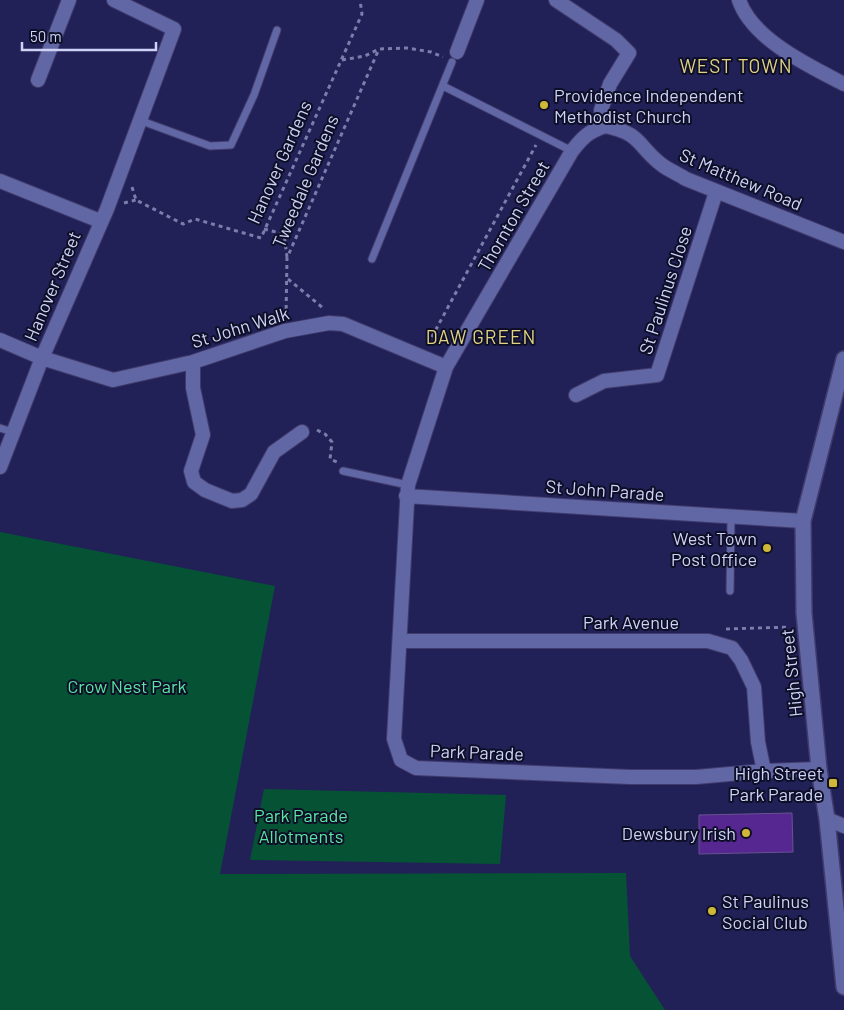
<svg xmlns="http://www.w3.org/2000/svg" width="844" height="1010" font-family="Barlow,sans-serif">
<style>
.green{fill:#055334}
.building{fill:#562691;stroke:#68538f}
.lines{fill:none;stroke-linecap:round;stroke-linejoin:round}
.service-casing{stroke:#403b6c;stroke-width:9}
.minor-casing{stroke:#403b6c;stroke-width:16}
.tertiary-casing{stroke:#403b6c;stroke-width:18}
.path{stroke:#7b7eaa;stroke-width:3;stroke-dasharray:4 4;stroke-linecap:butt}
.service{stroke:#6166a4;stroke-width:7}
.minor{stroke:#6166a4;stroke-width:14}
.tertiary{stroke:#6166a4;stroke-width:15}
.poi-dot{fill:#cfb837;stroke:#0e0f27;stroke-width:2}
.labels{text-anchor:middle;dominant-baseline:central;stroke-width:4;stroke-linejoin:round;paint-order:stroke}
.poi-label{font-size:18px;fill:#ced3f6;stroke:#0e0f27;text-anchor:end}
.street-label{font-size:18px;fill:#ced3f6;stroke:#0e0f27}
.park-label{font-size:18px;fill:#59e6a2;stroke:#0e0f27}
.neighbourhood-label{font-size:19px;letter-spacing:1px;fill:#e1d384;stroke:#0e0f27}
</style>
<rect width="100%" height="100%" fill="#212158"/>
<path class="green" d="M0 532 275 586 220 874 626 873 630 956 665 1010H0Z
M264 789 506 795 500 864 250 860Z"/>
<path class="building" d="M792 813 793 852 699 854V815Z"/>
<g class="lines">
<g class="service-casing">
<path id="service" d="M443 86 572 151
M139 120 210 146 231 145 254 95 277 30
M372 259 452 62
M0 428 13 432
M343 471 408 485
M730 591 731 517"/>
</g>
<g class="minor-casing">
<path id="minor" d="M556 0 616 40 629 53 610 84 601 110 605 126C589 131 582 138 572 151L446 367 408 485 394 739 401 760 416 768 630 777H696L764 771 819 769
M739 0C752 39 809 66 844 84
M457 52 477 0
M38 80 69 0
M605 126C643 134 636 145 662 165 669 170 678 174 686 179L844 242
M0 181 100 221
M0 340 42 358 113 380 193 362 285 331 329 323 343 324 446 367
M193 362V388L203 435 191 471 194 482 205 490 232 501 242 500 251 494 274 452 302 432
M576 395 604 381 657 375 716 192
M0 467 42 358 107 209 174 29 114 0
M406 496 803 521
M400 641H708L732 648 741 660 754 687 758 742 764 771
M827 819 844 826"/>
</g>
<g class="tertiary-casing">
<path id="tertiary" d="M844 359 803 521 804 613 819 769 827 819 844 987"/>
</g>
<path class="path" d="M342 60 365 56 379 49 407 48 431 52 443 57
M132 187 136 200 183 224 195 219 261 238 362 14 360 0
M124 203 136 200
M264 229 284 234 287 257
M288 279 323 308
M286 317 287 258 379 49
M428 344 536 145
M317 430 325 434 332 442 330 459 337 462
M726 629 790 627"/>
<use href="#service" class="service"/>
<use href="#minor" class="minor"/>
<use href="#tertiary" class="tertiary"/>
</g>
<g class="poi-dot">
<circle cx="544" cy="105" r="5"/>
<circle cx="767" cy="548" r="5"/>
<rect x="828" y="778" width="10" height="10" rx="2.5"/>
<circle cx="746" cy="833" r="5"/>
<circle cx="712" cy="911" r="5"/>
</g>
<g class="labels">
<g class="poi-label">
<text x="554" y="95" text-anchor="start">Providence Independent<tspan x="554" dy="21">Methodist Church</tspan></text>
<text x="757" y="538">West Town<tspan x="757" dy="21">Post Office</tspan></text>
<text x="823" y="773">High Street<tspan x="823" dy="21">Park Parade</tspan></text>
<text x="736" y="833">Dewsbury Irish</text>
<text x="722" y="901" text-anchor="start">St Paulinus<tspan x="722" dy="21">Social Club</tspan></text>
</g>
<g class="street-label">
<text transform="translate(279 162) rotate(-66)">Hanover Gardens</text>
<text transform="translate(741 179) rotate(23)">St Matthew Road</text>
<text transform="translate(305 181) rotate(-67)">Tweedale Gardens</text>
<text transform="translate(513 216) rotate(-60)">Thornton Street</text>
<text transform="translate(52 286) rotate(-67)">Hanover Street</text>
<text transform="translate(665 290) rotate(-72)">St Paulinus Close</text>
<text transform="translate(240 327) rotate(-17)">St John Walk</text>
<text transform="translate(605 490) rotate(4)">St John Parade</text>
<text x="631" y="622">Park Avenue</text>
<text transform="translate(791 673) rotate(-96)">High Street</text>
<text transform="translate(477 752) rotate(2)">Park Parade</text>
</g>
<g class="park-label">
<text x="127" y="686">Crow Nest Park</text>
<text x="301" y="815">Park Parade<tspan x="301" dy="21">Allotments</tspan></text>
</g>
<g class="neighbourhood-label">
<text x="736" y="65">WEST TOWN</text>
<text x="481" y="336">DAW GREEN</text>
</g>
</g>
<path d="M22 42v8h134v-8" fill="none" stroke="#ced3f6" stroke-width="2.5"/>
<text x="30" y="42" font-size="15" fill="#ced3f6" stroke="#0e0f27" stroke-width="4" paint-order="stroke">50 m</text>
</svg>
